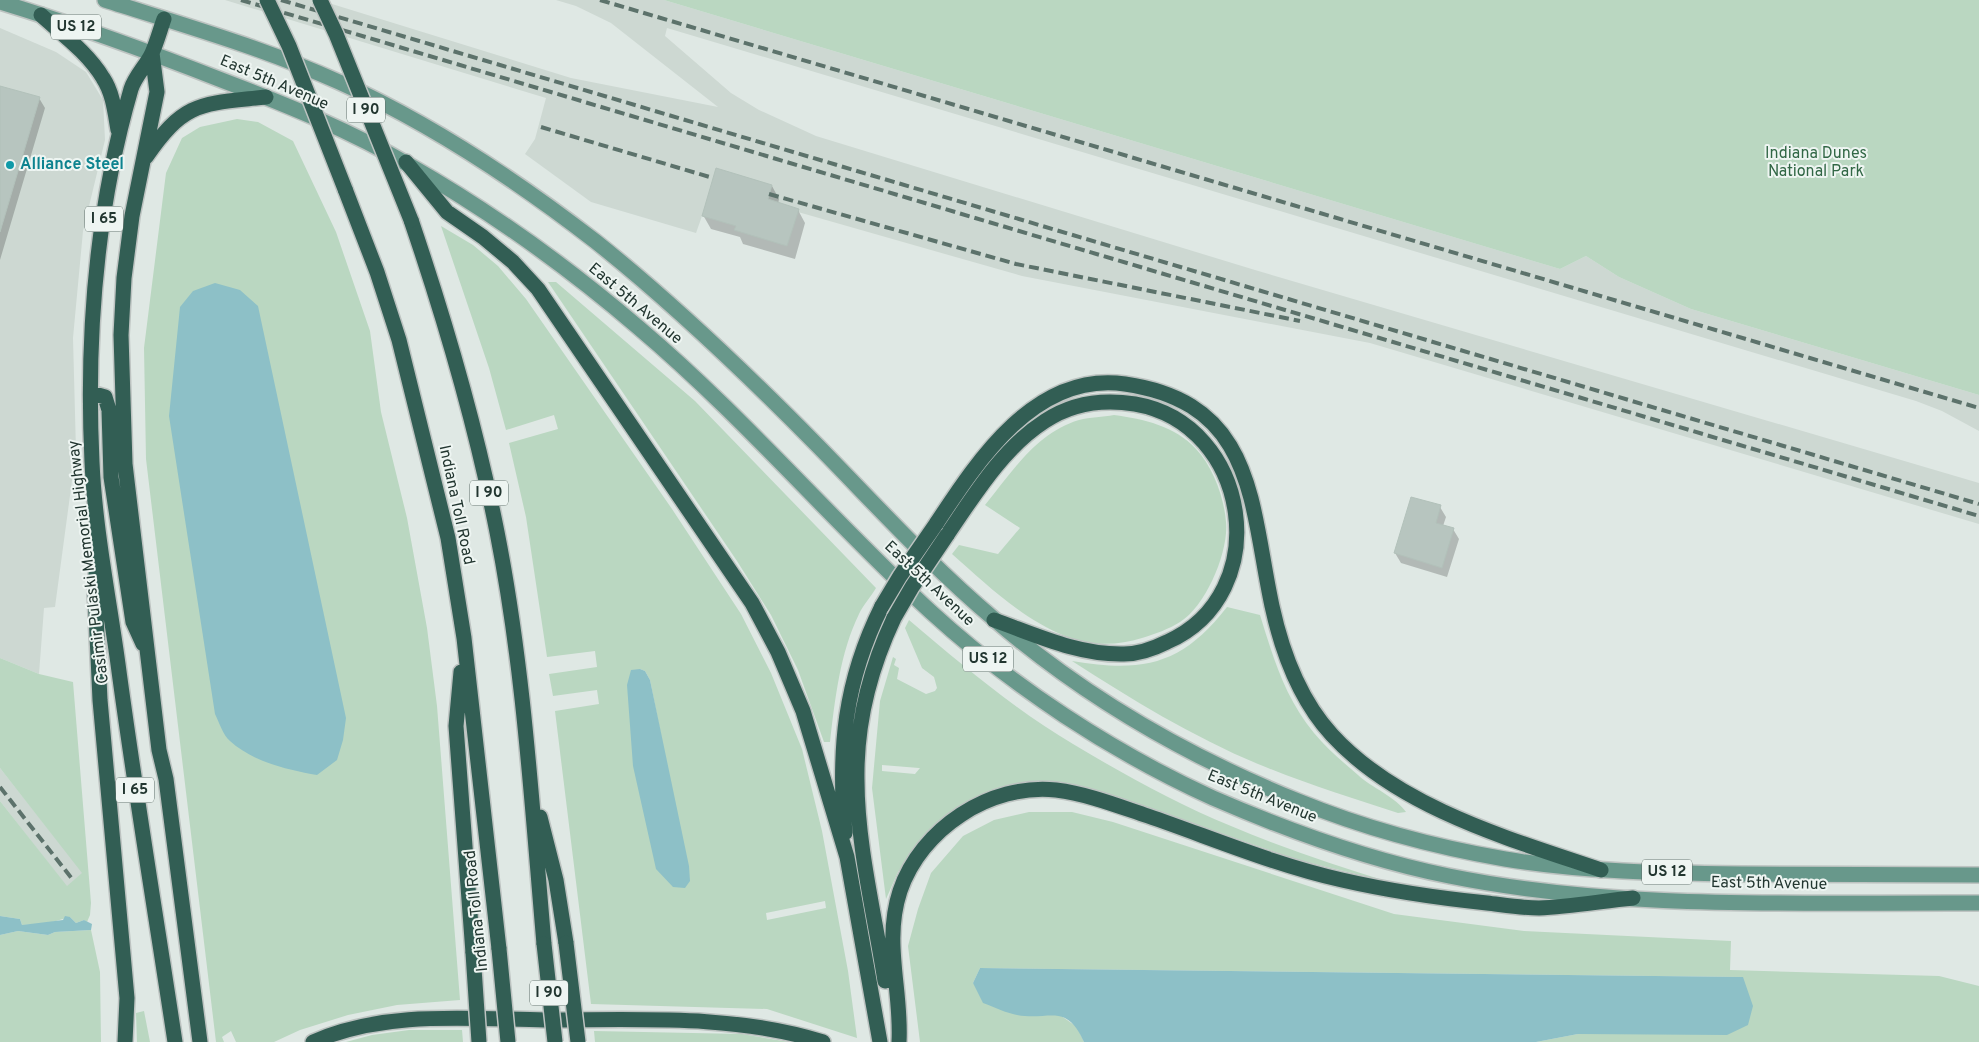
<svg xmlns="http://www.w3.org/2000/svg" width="1979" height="1042" font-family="Overpass,sans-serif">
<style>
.built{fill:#cdd8d2}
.green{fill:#bad7c1;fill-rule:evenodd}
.water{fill:#8dc0c7}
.shadow{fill:#0003}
.building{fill:#b7c5bf;stroke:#b2c1ba}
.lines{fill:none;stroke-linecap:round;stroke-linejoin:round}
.primary-casing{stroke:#bdc3c1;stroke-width:18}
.highway-casing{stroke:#bdc3c1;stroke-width:18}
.primary{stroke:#68988b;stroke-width:15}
.highway{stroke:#325e54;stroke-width:15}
.rail{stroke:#5c726b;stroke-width:4;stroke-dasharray:10 5;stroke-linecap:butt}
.highway-bridge-casing{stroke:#bdc3c1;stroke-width:18;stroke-linecap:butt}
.highway-bridge{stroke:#325e54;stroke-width:15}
.culture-dot{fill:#0f9aa8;stroke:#eef5f2;stroke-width:2}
.labels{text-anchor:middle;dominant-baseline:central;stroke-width:4;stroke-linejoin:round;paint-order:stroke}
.shield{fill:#eef5f2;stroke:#5f6f6a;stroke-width:1}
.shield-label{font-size:15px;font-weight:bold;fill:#223630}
.street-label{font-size:16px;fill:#223630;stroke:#eef5f2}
.park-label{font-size:16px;fill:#316745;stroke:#eef5f2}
.culture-label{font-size:16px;font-weight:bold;fill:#0d838f;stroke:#eef5f2;text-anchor:start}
</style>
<rect width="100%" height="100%" fill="#dfe8e4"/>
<path class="built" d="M225 0H319L571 78 718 107 611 23 576 6 556 0H664L1560 269 1586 256 1619 277 1691 309 1979 395V431L1942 411 1916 401 667 28 665 36 731 93 759 110 816 136 1255 270 1979 483V524L1370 343 1022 276 798 212 702 216 696 233 591 202 525 154 535 139 546 98Z
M0 28 56 52 86 72 103 100 105 140 83 231 73 338 76 451 55 607 44 608 39 674 0 658Z
M0 768 83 873 67 887 0 801Z"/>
<path class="green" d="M664 0H1979V395L1691 309 1619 277 1586 256 1560 269Z
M237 119 258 122 293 141 336 232 370 331 381 412 407 518 427 628 437 706 460 1000 397 1005 348 1015 300 1030 274 1042H236L231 1031 222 1037 224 1042H216L146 459 144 348 166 173 182 138 200 127Z
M441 226 473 245 498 266 526 299 672 509 741 614 771 673 802 749 822 831 848 971 857 1038 767 1009 591 1004 555 711 599 704 597 690 553 696 549 674 597 667 595 651 547 657 526 517 509 443 558 429 554 415 506 430 489 368ZM640 669 645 671 650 680 690 881ZM825 901 826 908 767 920 766 913Z
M548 282H556L695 401 876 588C871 597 863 605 859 614 840 653 835 699 830 742H824L798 670 771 615 737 561Z
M1114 415C1144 419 1175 426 1196 449 1213 467 1224 497 1226 522 1229 551 1206 606 1180 622 1169 629 1155 634 1142 638 1117 646 1089 646 1065 636 1022 619 986 584 952 554L959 545 998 554 1020 528 985 505C1012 472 1036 433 1079 420 1090 417 1103 417 1114 415Z
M1227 607 1260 615C1273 657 1285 698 1314 733 1327 749 1343 762 1358 775 1372 788 1396 797 1406 812L1398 813C1351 798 1304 783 1258 764 1193 737 1131 699 1072 661 1143 673 1182 665 1227 607Z
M909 620C961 664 1014 709 1073 744 1123 774 1177 804 1231 826 1283 848 1335 865 1389 882L1298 860 1107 794 1067 783H1029L956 810 925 835 898 872 886 899 872 788 880 701 893 657 896 659 894 665 899 668 897 679 926 694 935 691 937 688 934 677 922 668 905 628ZM882 765 919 768H920L915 774 882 771Z
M0 658 39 674 73 682 91 903 90 915 87 922 84 920 76 923 70 917 45 924 22 925 20 919 0 916V801L67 886 82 873 0 768Z
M1029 812H1072L1113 822 1394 914 1524 931 1731 941 1730 970 1939 976 1979 986V1042H1536L1578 1034H1651L1743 977 980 968 973 983 1018 1015H1060L1077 1027 1084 1042H920L908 946 918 909 931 873 963 836 994 820Z
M91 930 100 972 101 1042H0V935L18 931 48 935 55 932Z
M144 1011 150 1042H137L136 1013Z
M409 1030H462L463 1042H346L372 1035Z
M594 1031 742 1034 789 1042H595Z"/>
<path class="water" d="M215 283 240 290 258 306 346 718 343 740 337 760 317 775C288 770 253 762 230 741 223 735 219 722 215 714L169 416 180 307 193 291Z
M640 669 645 671 650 680 689 866 690 881 685 888 673 887 656 869 633 766 627 685 631 670Z
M0 916 20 919 22 925 63 920 65 916 70 917 76 923 84 920 92 924 91 930 55 932 48 935 18 931 0 935Z
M980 968 1743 977 1753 1006 1748 1025 1727 1035 1578 1034 1536 1042H1084C1066 1002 1050 1021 1017 1015 1006 1013 994 1007 983 1003L973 983Z"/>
<path class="shadow" d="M0 87 39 98 45 108 0 260Z
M772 186 779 199 778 204 798 210 805 223 795 259 743 244 740 237 711 229 703 215Z
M1440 507 1446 517 1443 526 1453 529 1459 539 1447 577 1401 563 1395 553Z"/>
<path class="building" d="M0 86 40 97 0 232Z
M716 168 772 185 768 199 799 209 787 246 734 230 736 226 702 216Z
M1411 497 1441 505 1436 523 1454 528 1442 568 1394 553Z"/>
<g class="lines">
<g class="primary-casing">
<path id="primary" d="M105 0C183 25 264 48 339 82 430 123 516 180 595 241 673 303 747 374 817 445 875 504 931 566 994 619 1083 696 1189 757 1298 801 1364 828 1435 847 1505 859 1583 872 1663 873 1742 874 1821 874 1900 875 1979 875
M0 2C76 25 150 52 224 81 287 105 351 131 409 165 491 212 568 267 639 328 743 416 831 520 931 612 1013 687 1112 752 1213 798 1289 831 1368 860 1449 876 1622 911 1803 902 1979 903"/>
</g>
<g class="highway-casing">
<path id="highway" d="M41 15C62 34 88 53 103 78 113 93 115 113 118 130
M164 19C160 30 157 42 152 53 146 66 135 76 131 89 96 210 86 337 92 462 95 530 109 598 118 664 135 791 156 916 175 1042
M152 53 157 92 132 216 124 278 121 335 125 464 159 750 166 779 200 1042
M146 157C185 100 202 104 266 97
M406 162 447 212 483 237 513 262 538 289 752 603 778 652 803 711 847 857 880 1042
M345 189 377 272 399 340 448 538 464 638 499 949
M411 220C446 323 476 426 497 532 524 668 532 807 544 944
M91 393 105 397 109 410 111 477 133 622 143 644
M936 524C978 460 1036 371 1125 384 1256 403 1250 504 1272 606 1282 652 1300 700 1332 735 1399 808 1510 839 1601 870
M947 535C975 494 1003 448 1045 421 1072 403 1104 399 1135 404 1251 424 1276 594 1167 642 1155 648 1138 654 1124 654 1078 655 1036 635 994 620
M97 556 95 593 100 700 127 998 125 1042
M461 672 456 726 473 953
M540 817 556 880 566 943
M845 833C838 750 844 682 882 606
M885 981C875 916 857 845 857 780 856 723 870 669 894 618
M313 1042C385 1010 469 1019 545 1020 638 1020 734 1014 823 1042
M899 1042C902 990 883 943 900 891 921 829 990 783 1056 790 1088 794 1118 806 1148 816 1212 838 1275 865 1342 880 1390 891 1438 898 1487 903 1504 905 1522 908 1539 908 1570 907 1602 901 1633 898"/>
</g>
<use href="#primary" class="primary"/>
<use href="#highway" class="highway"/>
<path class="rail" d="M241 0 1979 516
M281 0 1979 504
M600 0 1979 408
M541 127 713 178
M769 194 1016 264 1300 321
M0 787 73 880"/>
<g class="highway-bridge-casing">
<path id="highway-bridge" d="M267 0 289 46 345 189
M320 0 336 34 411 220
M882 606 900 576 936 524
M894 618 912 587 947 535
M566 943 578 1042
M544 944 555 1042
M499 949 508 1042
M473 953 479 1042"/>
</g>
<use href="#highway-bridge" class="highway-bridge"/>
</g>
<circle class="culture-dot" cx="10" cy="165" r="5"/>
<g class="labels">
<g class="shield">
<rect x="51" y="14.5" width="50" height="25" rx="4"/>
<rect x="347" y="97.5" width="38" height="25" rx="4"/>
<rect x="85" y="206.5" width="38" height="25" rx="4"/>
<rect x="470" y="480.5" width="38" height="25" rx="4"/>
<rect x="963" y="646.5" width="50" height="25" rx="4"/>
<rect x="116" y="777.5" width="38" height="25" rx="4"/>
<rect x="1642" y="859.5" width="50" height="25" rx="4"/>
<rect x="530" y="980.5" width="38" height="25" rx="4"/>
</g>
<g class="shield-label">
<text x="76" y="27">US 12</text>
<text x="366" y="110">I 90</text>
<text x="104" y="219">I 65</text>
<text x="489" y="493">I 90</text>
<text x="988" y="659">US 12</text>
<text x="135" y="790">I 65</text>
<text x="1667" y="872">US 12</text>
<text x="549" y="993">I 90</text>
</g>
<g class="street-label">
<text transform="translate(274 83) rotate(23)">East 5th Avenue</text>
<text transform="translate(635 304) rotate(40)">East 5th Avenue</text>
<text transform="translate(456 505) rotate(78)">Indiana Toll Road</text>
<text transform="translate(89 562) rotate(-97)">Casimir Pulaski Memorial Highway</text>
<text transform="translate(929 584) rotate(43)">East 5th Avenue</text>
<text transform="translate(1262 797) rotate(22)">East 5th Avenue</text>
<text transform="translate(1769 884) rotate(1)">East 5th Avenue</text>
<text transform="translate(477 911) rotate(-96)">Indiana Toll Road</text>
</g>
<g class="park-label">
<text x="1816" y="154">Indiana Dunes<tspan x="1816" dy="18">National Park</tspan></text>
</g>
<g class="culture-label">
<text x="20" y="165">Alliance Steel</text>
</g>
</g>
</svg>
